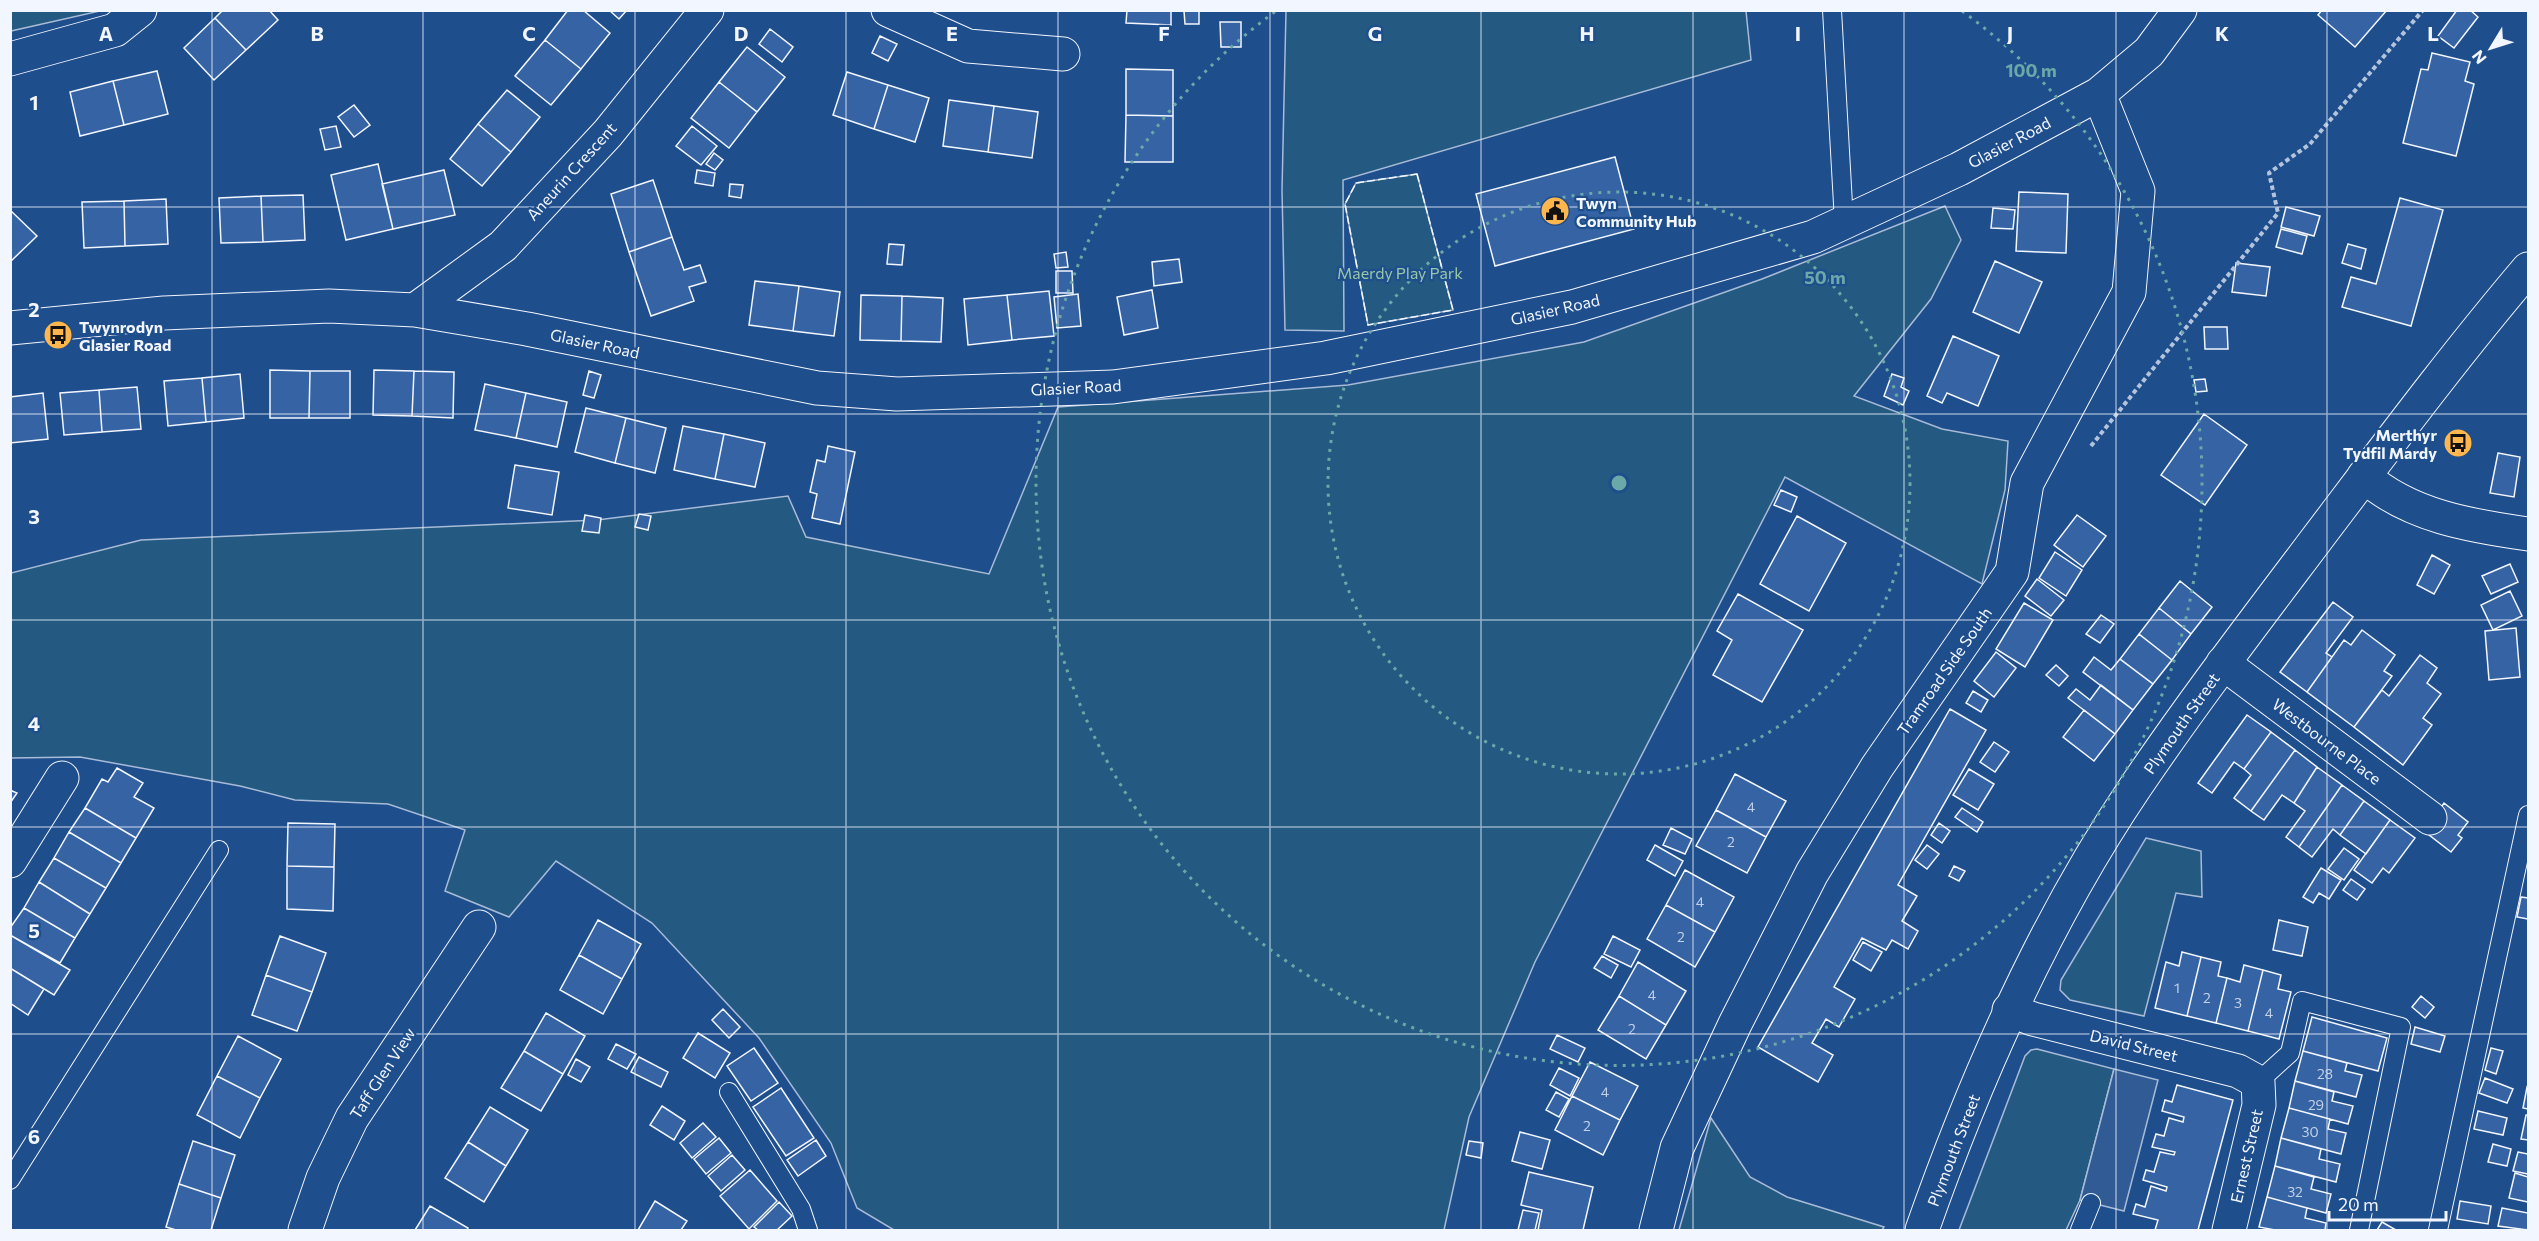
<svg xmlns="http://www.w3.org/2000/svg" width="2539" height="1241" font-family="Commissioner,sans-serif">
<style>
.green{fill:#245a82;stroke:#a8bbd7;stroke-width:1.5}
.parking{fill:#305b95;stroke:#a8bbd7;stroke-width:1.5}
.building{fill:#3563a3;stroke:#f2f6ff;stroke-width:1.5}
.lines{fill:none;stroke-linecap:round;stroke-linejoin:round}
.lane-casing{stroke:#f2f6ff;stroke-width:20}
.street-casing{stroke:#f2f6ff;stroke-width:35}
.primary-casing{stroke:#f2f6ff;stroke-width:35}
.path{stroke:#b3c4dc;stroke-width:4;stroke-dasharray:4.5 3;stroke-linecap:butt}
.lane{stroke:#1f4e8c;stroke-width:18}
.street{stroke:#1f4e8c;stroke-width:33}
.primary{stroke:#1f4e8c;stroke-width:33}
.fence{stroke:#f2f6ff;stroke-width:1.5;stroke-dasharray:8 3;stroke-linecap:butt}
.grid{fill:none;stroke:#f2f6ff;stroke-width:1.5;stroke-opacity:0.55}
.ring{fill:none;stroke:#6aa9a8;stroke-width:3;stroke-dasharray:3 6}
.labels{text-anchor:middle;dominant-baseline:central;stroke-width:4.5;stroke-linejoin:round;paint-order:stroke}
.number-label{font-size:14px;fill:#c3d1e8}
.street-label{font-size:16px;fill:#f2f6ff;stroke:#1f4e8c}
.poi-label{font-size:16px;font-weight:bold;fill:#f2f6ff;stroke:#1f4e8c;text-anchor:start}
.park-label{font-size:16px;fill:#97c8a6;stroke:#1f4e8c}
.grid-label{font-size:20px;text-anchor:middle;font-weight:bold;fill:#f2f6ff;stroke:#1f4e8c;stroke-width:4.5;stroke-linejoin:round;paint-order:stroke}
.centre{fill:#6aa9a8;stroke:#1f4e8c;stroke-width:3}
.ring-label{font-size:18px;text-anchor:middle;font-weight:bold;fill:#6aa9a8;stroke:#1f4e8c;stroke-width:4.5;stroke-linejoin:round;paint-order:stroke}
</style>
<rect width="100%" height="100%" fill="#1f4e8c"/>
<path class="green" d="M11 10H100V11L11 31Z
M1286 11H1746L1751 60 1343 180 1344 331 1285 330 1282 190Z
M1417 174 1453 310 1368 325 1345 204 1356 183Z
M1945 206 1961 240 1931 299 1854 396 1942 429 2008 441 2005 490 1982 584 1785 477 1535 962 1469 1117 1444 1230H894L857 1208 831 1143 759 1038 652 923 556 861 509 917 445 891 465 830 388 804 295 800 240 786 80 757 11 758V573L141 540 597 520 788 496 806 537 989 574 1058 407 1348 385 1584 342 1762 279Z
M2146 838 2201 851 2202 897 2176 893 2144 1016 2070 1000 2060 990 2061 980Z
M2037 1049 2114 1069 2080 1200 2066 1230H1959L2025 1056 2031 1050Z
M1711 1118 1750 1177 1787 1197 1884 1227 1882 1230H1679Z"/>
<path class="parking" d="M2114 1069 2158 1080 2124 1211 2080 1200Z"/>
<path class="building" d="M223 10H269L278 20 246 50 215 18Z
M568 10H583L610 33 581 69 545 40Z
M609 10H627L619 19Z
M1127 10H1171V25L1126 23Z
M1199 10V24H1185L1184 11Z
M2322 10H2387L2355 47 2318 15Z
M2457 10H2470L2478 17 2454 48 2438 36Z
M215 18 246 50 214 80 184 48Z
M1220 22H1241V47H1221Z
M770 29 793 47 782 62 759 44Z
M880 36 897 44 888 61 872 53Z
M545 40 581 69 551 105 515 76Z
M747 47 785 77 757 112 719 82Z
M2432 53 2470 62 2465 81 2474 84 2456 156 2403 143 2421 69 2428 70Z
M1126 69 1173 70V116L1126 115Z
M157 71 168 114 124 125 113 81Z
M847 72 888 85 874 129 833 115Z
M113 81 124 125 80 136 70 92Z
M719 82 757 112 729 148 691 118Z
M888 85 929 98 915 142 874 129Z
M507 90 540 117 511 152 478 124Z
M949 100 994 106 988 152 943 146Z
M354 105 370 125 354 137 338 117Z
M994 106 1038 112 1032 158 988 152Z
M1126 115 1173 116V162H1125Z
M478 124 511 152 482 186 450 159Z
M336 126 341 147 325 150 320 129Z
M692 126 717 146 701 165 676 146Z
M714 153 723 160 715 170 706 164Z
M1615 157 1634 229 1495 266 1476 194Z
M378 164 393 229 346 240 331 175Z
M444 170 455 215 393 229 382 184Z
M697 170 715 173 713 186 695 183Z
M653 180 672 237 629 252 611 194Z
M730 184 743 185 741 198 729 196Z
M2019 192 2068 194 2066 253 2016 251Z
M303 195 305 240 263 242 261 196Z
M261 196 263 242 221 243 219 198Z
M2400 198 2443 210 2411 326 2342 307 2351 277 2376 284Z
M166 199 168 244 125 246 124 201Z
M124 201 125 246 84 248 82 202Z
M2286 207 2320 216 2314 236 2281 227Z
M1993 208 2015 210 2013 229 1991 228Z
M10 210 37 236 10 262Z
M2281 229 2307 236 2302 254 2276 247Z
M672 237 684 270 700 265 706 282 689 287 694 301 651 316 629 252Z
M889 244 904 245 902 265 887 264Z
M2348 244 2366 249 2361 269 2342 263Z
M1066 252 1068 267 1056 268 1054 254Z
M1179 259 1182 282 1154 286 1152 262Z
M1995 261 2042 282 2019 333 1973 312Z
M2236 263 2270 267 2266 296 2232 292Z
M1056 271H1072L1073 293H1056Z
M755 281 799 286 793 331 749 325Z
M799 286 840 292 834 336 793 331Z
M1152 290 1158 328 1124 335 1117 297Z
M1049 291 1054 336 1012 340 1007 295Z
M1078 294 1081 326 1057 328 1054 297Z
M861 295 902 296 901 341 860 340Z
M1007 295 1012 340 968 345 964 299Z
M902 296 943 298 941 342 901 341Z
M2204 327H2227L2228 349H2205Z
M1953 336 1999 356 1978 406 1947 393 1942 403 1927 396Z
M270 370 310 371 309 418H270Z
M374 370 414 371 412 416 373 415Z
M310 371H350V418H309Z
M414 371 454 372 453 418 412 416Z
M589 371 601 375 594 398 583 395Z
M240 374 244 418 206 422 202 378Z
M1892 374 1904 378 1901 387 1909 391 1903 405 1884 396Z
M202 378 206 422 168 426 164 381Z
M2205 379 2207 391 2196 392 2194 380Z
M485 384 526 393 516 438 475 430Z
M137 387 141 429 102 432 99 390Z
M99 390 102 432 64 435 60 393Z
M43 393 48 439 10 443V397Z
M526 393 567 402 557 447 516 438Z
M586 408 626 418 615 463 575 452Z
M2204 414 2247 445 2205 505 2161 475Z
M626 418 666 428 655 473 615 463Z
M683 426 724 434 715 479 674 470Z
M724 434 765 443 755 487 715 479Z
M828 446 855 452 840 524 812 518 817 494 810 492 817 460 825 462Z
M2498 453 2520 457 2514 497 2490 493Z
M515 465 559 472 552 515 508 508Z
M1781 490 1797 497 1791 512 1774 505Z
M639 514 651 516 648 530 635 527Z
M585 515 601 518 599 533 582 531Z
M2077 515 2106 536 2083 567 2054 545Z
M1797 516 1846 543 1809 611 1760 584Z
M2055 552 2082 570 2066 596 2039 578Z
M2432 555 2450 565 2434 594 2417 585Z
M2510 564 2518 582 2491 594 2482 576Z
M2037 579 2064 600 2051 616 2025 596Z
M2180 581 2212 607 2191 634 2159 608Z
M2510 591 2522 616 2493 630 2481 605Z
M1738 594 1803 630 1762 702 1713 675 1732 640 1717 631Z
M2333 602 2353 617 2326 653 2332 657 2307 692 2280 672Z
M2024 603 2053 620 2025 667 1996 649Z
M2159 608 2191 634 2172 660 2139 634Z
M2101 615 2114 624 2100 643 2086 634Z
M2516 628 2520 677 2489 680 2485 631Z
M2362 630 2395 655 2384 671 2392 676 2354 727 2307 692 2344 640 2351 645Z
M2139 634 2172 660 2153 684 2120 659Z
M1996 652 2016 668 1994 697 1974 681Z
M2420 655 2437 668 2427 683 2441 694 2423 718 2432 725 2403 765 2354 727 2382 690 2389 696Z
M2094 657 2111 670 2120 659 2153 684 2133 710 2083 672Z
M2056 665 2068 676 2059 686 2046 675Z
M2101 685 2133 710 2115 734 2068 698 2076 689 2090 700Z
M1973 691 1988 700 1981 712 1966 703Z
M1950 709 1986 730 1898 885 1917 896 1902 921 1918 931 1908 949 1892 940 1886 950 1862 938 1834 987 1855 999 1839 1027 1826 1019 1812 1043 1833 1055 1818 1082 1758 1047Z
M2084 710 2115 734 2094 761 2063 737Z
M2247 715 2271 732 2244 769 2234 762 2212 793 2198 783Z
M2271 732 2295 750 2251 811 2234 798 2251 775 2244 769Z
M1994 742 2009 752 1995 772 1980 762Z
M2295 750 2317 767 2294 803 2282 795 2264 820 2251 811Z
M2317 767 2342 785 2299 847 2286 837 2305 811 2294 803Z
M117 768 143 783 134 797 154 808 136 838 85 808 102 779 108 782Z
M1969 769 1994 784 1978 810 1953 795Z
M1735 774 1786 801 1766 837 1716 810Z
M2342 785 2364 801 2340 835 2333 829 2312 857 2299 847Z
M10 790 17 793 10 803Z
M2364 801 2390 820 2366 854 2340 835Z
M2444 803 2468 822 2458 835 2462 838 2451 852 2424 831Z
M85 808 136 838 121 863 69 832Z
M1962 808 1983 822 1977 832 1955 817Z
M1716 810 1766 837 1747 873 1696 846Z
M2390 820 2415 838 2389 873 2383 868 2372 883 2354 870Z
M288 823 335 824 334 867 287 866Z
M1939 823 1950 831 1942 843 1931 835Z
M1671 828 1692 839 1685 854 1663 845Z
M69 832 121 863 106 888 54 858Z
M1655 845 1683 861 1675 876 1647 860Z
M1927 845 1939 854 1927 869 1915 860Z
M2344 848 2359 859 2344 880 2328 869Z
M54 858 106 888 90 914 39 882Z
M287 866 334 867 333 911 287 909Z
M1954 866 1965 871 1959 881 1949 876Z
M2321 868 2341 880 2329 899 2319 893 2313 903 2303 897Z
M1685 870 1734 897 1715 932 1666 905Z
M2351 879 2365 889 2357 900 2343 890Z
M39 882 90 914 75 938 24 908Z
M2521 897 2528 898V919L2517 917Z
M1666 905 1715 932 1695 967 1647 939Z
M24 908 75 938 60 963 10 935V928Z
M598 920 641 944 622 979 579 955Z
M2279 920 2308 927 2302 956 2273 950Z
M10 935 70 970 54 995 10 968Z
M280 936 326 953 312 992 266 975Z
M1613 936 1640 950 1631 967 1604 954Z
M1863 942 1882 952 1871 971 1853 960Z
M2182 952 2201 957 2187 1016 2155 1008 2166 962 2179 966Z
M579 955 622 979 603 1014 560 990Z
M1602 956 1618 965 1611 978 1594 968Z
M2201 957 2221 962 2218 976 2227 978 2216 1023 2187 1016Z
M1638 962 1686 991 1666 1025 1619 996Z
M2244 965 2263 970 2248 1031 2216 1023 2227 978 2240 982Z
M10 968 44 989 28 1015 10 1003Z
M2263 970 2281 975 2278 989 2291 992 2279 1039 2248 1031Z
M266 975 312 992 297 1031 252 1015Z
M1619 996 1666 1025 1646 1059 1598 1030Z
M2421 996 2434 1007 2425 1018 2412 1007Z
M723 1009 740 1027 729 1038 712 1020Z
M546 1013 585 1036 563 1074 524 1051Z
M2312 1017 2387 1038 2378 1071 2303 1051Z
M2415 1027 2445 1036 2440 1052 2411 1044Z
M698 1033 730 1053 715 1078 683 1058Z
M1557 1035 1585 1048 1578 1062 1550 1049Z
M238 1036 281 1059 260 1098 217 1076Z
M616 1044 636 1054 627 1069 608 1059Z
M754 1048 778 1083 751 1101 727 1066Z
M2491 1048 2503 1051 2496 1074 2485 1070Z
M524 1051 563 1074 541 1111 501 1088Z
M2303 1051 2347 1063 2345 1071 2362 1075 2356 1097 2295 1081Z
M639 1057 668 1072 661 1087 631 1072Z
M576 1059 590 1067 581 1082 568 1075Z
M1590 1062 1638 1086 1620 1120 1572 1096Z
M1559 1068 1579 1078 1570 1096 1550 1085Z
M217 1076 260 1098 240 1138 197 1115Z
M2485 1078 2513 1089 2507 1103 2479 1093Z
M2295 1081 2334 1092 2332 1101 2353 1106 2348 1124 2289 1108Z
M2177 1085 2233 1100 2198 1230H2155L2158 1220 2133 1214 2136 1204 2145 1207 2151 1186 2166 1191 2167 1187 2143 1180 2146 1170 2154 1172 2160 1152 2174 1155 2175 1152 2152 1147 2156 1134 2164 1136 2169 1118 2183 1122 2184 1117 2162 1111 2165 1100 2172 1102Z
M2527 1087 2528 1088V1109L2523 1108Z
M781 1088 814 1138 786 1156 753 1107Z
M1556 1092 1569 1099 1559 1117 1546 1110Z
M1572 1096 1620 1120 1603 1155 1555 1130Z
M662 1106 685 1121 674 1140 650 1125Z
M490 1107 528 1130 506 1166 468 1142Z
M2289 1108 2330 1119 2328 1129 2346 1133 2341 1154 2281 1138Z
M2478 1111 2507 1118 2503 1135 2474 1129Z
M2526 1115H2528V1140L2521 1139Z
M703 1123 716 1137 692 1158 680 1143Z
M1520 1132 1550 1140 1542 1169 1512 1161Z
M719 1138 731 1153 706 1174 694 1159Z
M2281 1138 2321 1149 2319 1159 2340 1164 2336 1182 2275 1166Z
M816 1140 826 1156 798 1176 787 1160Z
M193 1141 235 1155 221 1198 179 1184Z
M1469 1141 1483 1143 1481 1158 1466 1155Z
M468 1142 506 1166 484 1202 445 1178Z
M2493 1144 2511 1149 2507 1166 2488 1162Z
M2518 1152 2528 1154V1174L2513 1171Z
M732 1155 745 1170 721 1191 708 1176Z
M2275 1166 2314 1177 2311 1189 2331 1194 2326 1213 2267 1197Z
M750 1170 777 1201 749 1229 720 1196Z
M1529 1172 1593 1187 1583 1230H1538L1542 1210 1521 1205Z
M2515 1173 2528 1177V1202L2509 1198Z
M179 1184 221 1198 211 1230H176L166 1227Z
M2267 1197 2307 1208 2305 1218 2326 1223 2325 1230H2275L2259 1227Z
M655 1201 687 1221 681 1230H638Z
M2460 1201 2491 1206 2488 1224 2457 1219Z
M779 1202 792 1216 777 1230H758L754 1227Z
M430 1206 468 1228 467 1230H415Z
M2502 1208 2528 1213V1230L2498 1226Z
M1523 1210 1539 1213 1535 1230H1518Z
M2382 1222 2396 1230H2377Z"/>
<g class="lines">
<g class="lane-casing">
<path id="lane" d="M1832 10 1844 222
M2258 1082 2290 1053 2302 1001 2401 1027 2359 1230
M729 1092 801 1209 808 1230
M10 1180 219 850
M2080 1230 2091 1203
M2438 1230 2528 815"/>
</g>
<g class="street-casing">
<path id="street" d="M888 10 968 46 1063 54
M10 59 115 30 140 10
M415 310 503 246 608 133 707 10
M10 328 164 313 329 306 415 310 527 329 817 388 897 394 1113 387 1326 358 1572 307 1813 237 1959 169 2099 94 2149 52 2180 10
M2364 476C2409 516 2471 526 2528 534
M2223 663 2430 818
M10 861 62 778
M2009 1010 2033 1019 2238 1071 2258 1082 2259 1105 2229 1230
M305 1230 323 1178 352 1118 479 927
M1656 1230 1677 1148 1735 1024 1812 873 1877 767 2012 572 2027 483 2129 292 2138 191 2099 94"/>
</g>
<g class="primary-casing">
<path id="primary" d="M1922 1230C1976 1076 2044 922 2136 786 2193 702 2255 621 2316 540 2385 449 2454 356 2528 269"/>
</g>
<path class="path" d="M2091 446 2278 213 2269 173 2310 144 2423 10"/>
<use href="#lane" class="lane"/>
<use href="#street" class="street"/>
<use href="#primary" class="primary"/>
<path class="fence" d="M1417 174 1453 310 1368 325 1345 204 1356 183Z"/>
</g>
<path class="grid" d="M212 10V1230M423 10V1230M635 10V1230M846 10V1230M1058 10V1230M1270 10V1230M1481 10V1230M1693 10V1230M1904 10V1230M2116 10V1230M2327 10V1230M10 207H2528M10 414H2528M10 620H2528M10 827H2528M10 1034H2528"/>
<g class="ring">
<circle cx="1619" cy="483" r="291"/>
<path d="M1962 11A583 583 0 1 1 1276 11"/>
</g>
<defs>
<g id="civic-disc" transform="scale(1.5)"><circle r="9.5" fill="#ffb74d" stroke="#1f4e8c"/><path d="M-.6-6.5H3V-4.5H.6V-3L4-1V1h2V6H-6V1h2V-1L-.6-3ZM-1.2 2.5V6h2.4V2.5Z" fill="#111"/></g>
<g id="bus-disc" transform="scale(1.5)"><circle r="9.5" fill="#ffb74d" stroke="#1f4e8c"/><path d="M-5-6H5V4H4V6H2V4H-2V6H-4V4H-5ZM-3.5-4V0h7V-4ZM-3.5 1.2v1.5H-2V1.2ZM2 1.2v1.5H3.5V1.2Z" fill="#111"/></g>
</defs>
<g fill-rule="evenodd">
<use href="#civic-disc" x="1555" y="211"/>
<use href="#bus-disc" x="58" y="335"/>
<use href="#bus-disc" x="2458" y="443"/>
</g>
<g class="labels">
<g class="number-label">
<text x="1751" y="806">4</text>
<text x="1731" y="841">2</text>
<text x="1700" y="901">4</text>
<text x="1681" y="936">2</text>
<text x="2177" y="987">1</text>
<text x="1652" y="994">4</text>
<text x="2207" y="997">2</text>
<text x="2238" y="1002">3</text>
<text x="2269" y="1012">4</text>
<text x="1632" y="1028">2</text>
<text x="2325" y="1073">28</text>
<text x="1605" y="1091">4</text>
<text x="2316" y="1104">29</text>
<text x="1587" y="1125">2</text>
<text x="2310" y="1131">30</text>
<text x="2295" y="1191">32</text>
</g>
<g class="street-label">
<text transform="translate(2009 142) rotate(-28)">Glasier Road</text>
<text transform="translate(571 171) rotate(-48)">Aneurin Crescent</text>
<text transform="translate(1555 309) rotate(-13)">Glasier Road</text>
<text transform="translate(595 343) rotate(12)">Glasier Road</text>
<text transform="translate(1076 387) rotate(-3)">Glasier Road</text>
<text transform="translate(1944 671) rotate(-55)">Tramroad Side South</text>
<text transform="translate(2181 723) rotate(-55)">Plymouth Street</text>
<text transform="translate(2327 741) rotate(37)">Westbourne Place</text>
<text transform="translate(2134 1045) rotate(14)">David Street</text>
<text transform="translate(382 1073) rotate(-57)">Taff Glen View</text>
<text transform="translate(1953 1150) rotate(-69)">Plymouth Street</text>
<text transform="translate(2246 1156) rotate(-77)">Ernest Street</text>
</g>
<g class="poi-label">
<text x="1576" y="202">Twyn<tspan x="1576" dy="18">Community Hub</tspan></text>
<text x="79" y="326">Twynrodyn<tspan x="79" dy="18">Glasier Road</tspan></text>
<text x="2437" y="434" text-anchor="end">Merthyr<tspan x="2437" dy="18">Tydfil Mardy</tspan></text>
</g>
<g class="park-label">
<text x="1400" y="272">Maerdy Play Park</text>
</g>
</g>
<g class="grid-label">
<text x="106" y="41">A</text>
<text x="317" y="41">B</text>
<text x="529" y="41">C</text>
<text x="741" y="41">D</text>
<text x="952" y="41">E</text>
<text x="1164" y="41">F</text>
<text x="1375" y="41">G</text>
<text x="1587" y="41">H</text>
<text x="1798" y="41">I</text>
<text x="2010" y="41">J</text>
<text x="2222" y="41">K</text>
<text x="2433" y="41">L</text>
<text x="34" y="110">1</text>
<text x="34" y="317">2</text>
<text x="34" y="524">3</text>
<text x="34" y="731">4</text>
<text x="34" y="938">5</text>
<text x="34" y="1144">6</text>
</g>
<circle cx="1619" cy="483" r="9" class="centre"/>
<g class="ring-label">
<text x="2031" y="77">100 m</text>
<text x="1825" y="284">50 m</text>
</g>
<rect width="2539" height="1241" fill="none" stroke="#f2f6ff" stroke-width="24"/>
<g transform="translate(2491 48) rotate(232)" stroke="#1f4e8c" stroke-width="4.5" paint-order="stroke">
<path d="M0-4.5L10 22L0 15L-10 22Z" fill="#f2f6ff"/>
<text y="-9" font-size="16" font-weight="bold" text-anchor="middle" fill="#f2f6ff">N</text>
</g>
<path d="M2329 1211v9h117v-9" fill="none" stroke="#f2f6ff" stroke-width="3"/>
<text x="2338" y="1211" font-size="18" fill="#f2f6ff" stroke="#1f4e8c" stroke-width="4.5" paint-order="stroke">20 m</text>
</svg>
